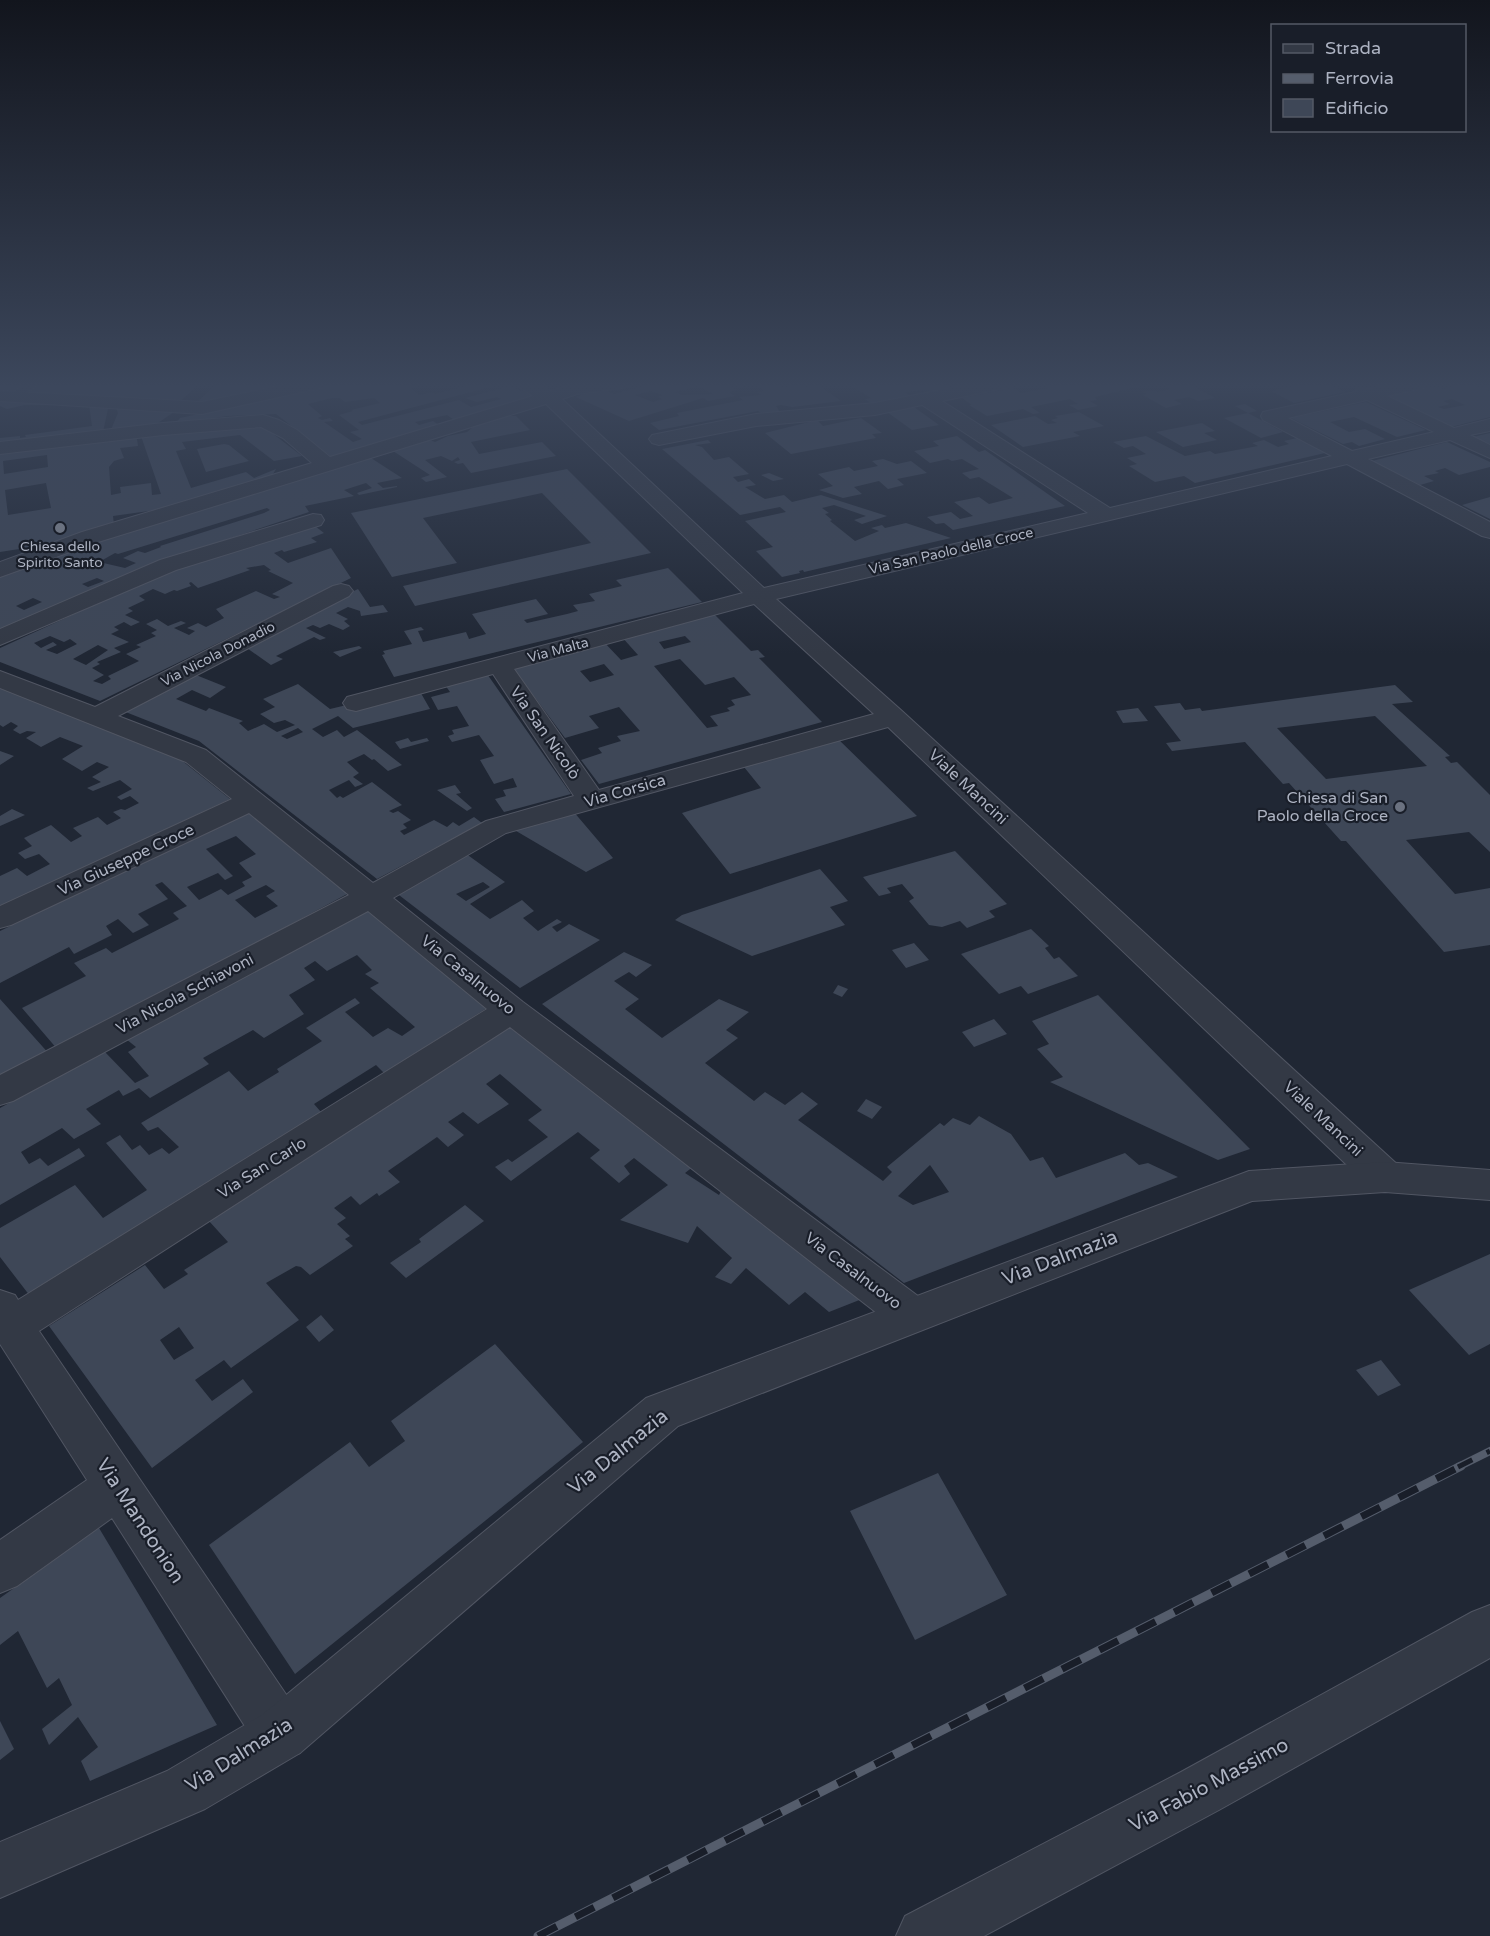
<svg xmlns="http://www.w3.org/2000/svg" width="1490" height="1936" font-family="'Varela Round',sans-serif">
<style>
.building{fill:#3e4757;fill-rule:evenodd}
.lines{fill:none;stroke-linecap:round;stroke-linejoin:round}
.service-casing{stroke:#515663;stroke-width:3}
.minor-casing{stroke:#515663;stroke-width:2}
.tertiary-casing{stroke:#515663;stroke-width:2}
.service{fill:#333945;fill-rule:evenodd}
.minor{fill:#333945;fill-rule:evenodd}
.tertiary{fill:#333945;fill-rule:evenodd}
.rail-far1-casing{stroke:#555d6c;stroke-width:8}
.rail-casing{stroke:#555d6c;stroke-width:9}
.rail-far1{stroke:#191e29;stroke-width:5;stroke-dasharray:16;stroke-linecap:butt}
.rail{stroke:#191e29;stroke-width:7;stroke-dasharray:21;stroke-linecap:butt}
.worship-dot{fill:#6b7280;stroke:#191e29;stroke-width:2}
.labels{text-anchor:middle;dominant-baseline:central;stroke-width:4.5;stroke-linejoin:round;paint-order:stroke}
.far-poi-label{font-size:14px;fill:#adb3c2;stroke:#191e29}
.far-street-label{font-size:14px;fill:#adb3c2;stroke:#191e29}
.street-label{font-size:16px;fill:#adb3c2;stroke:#191e29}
.poi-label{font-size:16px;fill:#adb3c2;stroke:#191e29;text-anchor:end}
.near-street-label{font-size:20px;fill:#adb3c2;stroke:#191e29}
</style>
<rect width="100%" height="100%" fill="#202734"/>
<path class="building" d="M0 383H15L24 387 5 393 0 392Z
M53 383H200L177 404 24 395 35 386Z
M218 383H296L195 404Z
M341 383H427L411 389 420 395 432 392 435 394 466 386 471 387 465 383H505L358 422 362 425 459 400 471 407 501 399 497 397 477 402 465 398 510 386 539 398 457 422 447 415 415 422 419 425 433 421 442 427 334 459 276 414 227 416 175 424 180 418ZM332 398H340L345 402 374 398 380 403 351 410 353 411 339 415 359 430 350 432 362 439 353 442 324 422 333 421 330 418 322 420 318 418 322 416 308 404Z
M654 383H726L737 390 729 392 735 396 708 401 703 398 629 421 576 397 600 388 614 394ZM698 386 713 394 682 395 676 392ZM651 391 663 395 658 397 662 399 653 402 635 395Z
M734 383H773L782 388 797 384 804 387 817 384 841 401 792 407 781 405 776 406 780 412 761 413 758 411 659 430 650 423 679 416 677 413 743 400 739 397 761 395 757 392 765 391 753 384 740 387Z
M840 383H944L950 387 943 388 949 392 936 395 928 390 915 391 905 392 911 397 872 404 865 399 871 398 852 386 848 387Z
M1041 383H1149V384L1095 397 1097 400 1090 401 1098 406 1078 410 1069 405 1078 404 1070 399 1031 407 1040 413 1033 414 1023 409 987 416 969 405H972L962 398 1013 388 1021 393 1048 388Z
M1160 383H1201L1193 386 1215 398 1198 401 1189 397 1174 400 1182 404 1166 408 1143 395 1147 394 1142 392 1153 390 1158 392 1171 389Z
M1308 383 1319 386 1328 384 1345 392 1294 403 1271 391Z
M1445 383H1469L1490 391V417L1451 427 1389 396 1437 386 1443 389 1452 387ZM1452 399 1465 405 1444 409 1438 407 1450 404 1443 401Z
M0 399 47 402 43 405H25L7 409 0 406Z
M1366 402 1426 430 1397 437 1354 417 1330 422 1349 432 1365 429 1385 439 1359 446 1352 442 1343 444 1291 418Z
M89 404H109L103 432 0 446V438L20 436V438L26 437 25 435 92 426Z
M1245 404 1257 411 1248 413 1283 432 1261 438 1224 418 1248 413 1235 406Z
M115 405 174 412 152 427 110 432 118 413Z
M914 407 939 425 912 430 887 412Z
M1079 412 1104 426 1073 432 1080 436 1023 447 991 425 1035 416 1048 424 1057 423 1051 420 1058 418 1055 416Z
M508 416H516L530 430 471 442 479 454 542 442 556 456 471 473 463 463 458 464 454 462 460 460 458 457 452 461 441 456 425 460 447 477 426 482 421 478 430 475 393 451 430 440 435 442 448 436 467 432 473 427Z
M861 418 882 433 872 434 876 438 791 454 765 433 817 420 823 426Z
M1202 423 1215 431 1204 433 1217 440 1183 447 1156 432Z
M264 427 302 456 274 461 240 435 182 442 186 449 176 451 191 488 246 472 254 478 276 469 273 474 277 476 163 509 113 516 114 525 51 544 0 552V450L136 433 138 446 120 448 124 458 114 461 109 467 111 495 121 493 120 487 151 483 152 495 161 494 141 436ZM47 455 48 467 4 474 3 461ZM46 483 51 508 8 515 5 490Z
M1490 433V444L1473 437Z
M957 436 979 452 985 450 1065 506 953 530 944 523 936 524 927 517 951 512 960 519 973 516 954 502 979 497 989 504 1013 498 979 477 970 479 962 473 979 469 962 459 952 461 948 459 930 463 914 451 939 446 933 441Z
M1146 436 1185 456 1210 451 1215 454 1258 446 1252 443 1264 440 1278 447 1289 444 1284 441 1297 438 1325 453 1195 483 1184 476 1155 482 1129 466 1137 464 1127 458 1146 454 1133 446 1124 448 1113 442Z
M708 440 711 443 695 445 702 447 714 460 729 457 749 474 733 477 738 482 749 479 756 485 745 487 765 499 784 495 792 502 821 495 887 516 862 524 854 520 866 516 834 505 822 508 829 513 825 514 832 520 830 521 855 541 879 531 871 528 882 525 885 528 906 523 951 538 804 572 803 570 799 571 800 573 782 577 756 551 773 547 745 521 786 512 780 507 740 515 662 449Z
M1447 442 1490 462V467L1459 475 1445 468 1435 471 1439 473 1424 476 1434 481 1420 485 1372 461Z
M224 444 229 445 249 461 206 472 197 449Z
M371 458 402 478 377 483 383 488 397 486V487L359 495 357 493 372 488 366 483 344 490 354 496 305 506 309 512 159 562 0 634V577L82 547ZM267 508 270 510 264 513 160 546 161 547 145 553 138 551 123 558 136 563 125 568 99 562 115 553 118 554ZM97 578 104 581 88 587 82 584ZM33 598 42 602 24 610 16 606Z
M883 459 897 464 911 461 927 473 897 479 904 485 888 489 879 481 854 487 862 494 843 498 819 490 833 486 818 474 849 467 854 471 878 466 872 461Z
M567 469 651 553 415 606 403 586 591 543 542 493 423 518 457 563 392 577 351 513Z
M769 473 784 479 773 481 761 475Z
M1490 497V519L1462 505Z
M311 523 324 533 311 538 317 542 284 552 282 550 274 553 288 563 331 548 351 578 100 701 0 662V648L175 568ZM264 565 271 570 268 571 293 583 272 594 280 597 274 599 256 591 216 609 224 618 206 627 198 623 187 628 195 631 189 635 174 628 186 623 181 621 168 626 157 619 146 624 157 630 151 633 156 636 136 645 141 647 126 654 139 661 108 676 111 679 102 684 93 681 104 675 92 668 100 664 97 662 121 652 114 648 129 642 111 634 119 630 114 627 124 622 131 626 140 622 125 615 133 611 128 608 145 600 139 596 153 589 165 594 174 590 177 591 191 586 189 583 191 582 198 588 250 570 246 568ZM50 636 64 642 70 639 77 644 57 654 46 650 57 645 53 642 41 648 34 643ZM98 645 108 650 86 665 73 659Z
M668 568 702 602 394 677 382 655 385 654 383 651 412 644 404 631 421 627 424 630 418 631 423 642 466 632 469 639 486 634 472 614 536 599 548 614 524 620 527 623 567 614 578 611 573 605 595 601 589 594 622 586 616 580Z
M358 589 370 607 383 605 388 612 361 616 360 611 348 607 336 613 348 619 344 621 350 626 343 630 329 624 320 628 313 625 306 628 326 638 320 640 314 637 276 656 283 659 271 665 244 646Z
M713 613 751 651 758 650 765 657 759 658 822 722 599 784 581 760 602 753 598 748 621 741 617 736 640 731 619 707 589 716 599 728 565 738 510 664 603 641 621 660 638 655 621 636ZM685 636 691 642 664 649 659 642ZM680 659 705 685 734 677 751 695 731 700 735 705 727 708 730 711 710 716 718 726 707 728 654 666ZM604 664 614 675 590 682 580 671Z
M359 646 362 648 340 657 333 652Z
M485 671 571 794 504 812 495 799 506 796 503 790 517 787 513 778 494 784 480 760 494 756 479 735 452 742 448 736 454 734 452 730 469 726 457 706 438 710 431 697 450 692 443 682Z
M191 673 226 687 210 698 192 690 176 699 206 711 209 708 243 721 239 723 248 731 264 724 277 732 295 725 285 720 274 723 260 714 275 707 263 699 298 684 330 709 418 688 430 709 353 728 338 716 312 729 323 737 337 730 344 737 357 730 402 765 388 771 374 759 372 760 364 754 347 762 359 773 353 777 363 784 355 787 349 780 329 790 337 798 340 796 343 798 372 782 402 805 389 811 393 813 398 811 411 820 403 824 407 828 400 831 404 835 434 820 447 827 453 822 459 826 474 817 482 823 377 879 199 741 118 709ZM298 728 303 732 287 739 281 736Z
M0 683 170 751 230 799 0 907V876L17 868 27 876 50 864 39 854 25 859 18 853 32 846 24 838 51 825 71 842 82 836 73 828 98 817 107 825 121 818 113 812 121 809 125 810 139 803 130 796 121 800 117 797 132 789 120 780 93 791 87 788 101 782 92 777 109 767 97 762 82 771 62 759 83 746 60 737 41 747 26 738 36 732 27 731 20 734 13 730 18 726 11 722 3 727 0 725Z
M1395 685 1413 702 1392 704 1450 756 1445 757 1451 763 1457 762 1490 795V852L1469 832 1406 840 1455 894 1490 888V945L1444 952 1346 841H1341L1289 783 1283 784 1245 742 1172 751 1166 743 1181 741 1154 706 1180 703 1185 710 1200 708 1202 711ZM1375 716 1427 766 1326 779 1277 728Z
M1138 708 1148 721 1123 723 1116 711Z
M836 737 917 816 730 874 682 813 761 788 744 767 727 772 723 768Z
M408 738 411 742 427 738 429 741 400 749 395 742Z
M0 751 14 756 0 765Z
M455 785 461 793 456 794 472 808 467 811 437 790Z
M12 809 25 815 0 826V816Z
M247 811 349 893 58 1050 22 1008 86 976 74 963 106 948 112 953 179 919 173 913 187 906 162 882 155 885 168 899 138 914 149 925 133 933 118 919 106 926 112 935 74 954 69 947 0 983V931ZM236 836 256 854 239 863 252 877 242 882 245 886 228 895 221 889 199 900 187 887 218 873 225 880 233 876 206 849ZM266 885 275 891 266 896 278 906 255 918 235 900Z
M573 811 613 858 586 872 511 828Z
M955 851 1007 904 989 911 995 917 967 928 960 921 942 927 929 925 909 901 914 898 902 884 887 888 891 893 879 896 863 877Z
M465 853 505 882 470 904 490 919 522 900 534 911 523 918 538 931 557 919 562 922 552 927 557 932 569 924 600 940 520 988 395 892ZM483 882 490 887 466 901 456 894Z
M820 869 848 901 830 907 845 925 752 956 675 920 682 915Z
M367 906 490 1006 384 1073 376 1065 314 1104 321 1112 30 1296 0 1257V1228L75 1185 103 1218 147 1190 106 1143 120 1135 132 1150 140 1145 149 1155 162 1148 169 1154 179 1147 158 1127 148 1131 141 1123 229 1071 248 1091 279 1072 277 1069 322 1041 306 1028 355 998 360 1003 345 1012 373 1037 388 1028 402 1036 415 1027 370 988 379 983 365 974 372 970 357 955 327 971 315 961 304 968 315 980 289 995 304 1014 264 1038 253 1030 203 1058 209 1064 150 1098 139 1088 123 1096 119 1090 86 1109 101 1124 74 1139 62 1128 21 1152 29 1164 40 1158 48 1166 79 1148 85 1156 0 1205V1108L104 1051 135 1083 149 1076 128 1052 136 1047 126 1039Z
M1031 929 1049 946 1045 948 1054 959 1059 957 1078 976 1028 994 1021 986 999 994 961 954Z
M914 943 929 960 906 968 892 950Z
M624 952 652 965 636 977 629 972 614 981 639 999 625 1009 662 1038 719 999 749 1012 726 1030 738 1038 705 1063 754 1101 765 1092 785 1105 802 1092 818 1104 798 1120 883 1181 892 1172 887 1167 940 1123 944 1126 953 1118 970 1125 979 1116 1011 1134 1030 1161 1043 1157 1056 1178 1125 1153 1139 1165 1148 1163 1178 1177 904 1283 542 1004ZM930 1165 949 1192 913 1205 898 1196Z
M838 985 848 989 842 997 833 993Z
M1098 995 1250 1149 1218 1160 1050 1082 1063 1077 1037 1049 1049 1044 1032 1021Z
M0 999 51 1056 0 1083Z
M994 1019 1007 1034 974 1047 962 1032Z
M516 1022 694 1166 685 1173 719 1195 722 1189 862 1299 829 1312 805 1292 789 1305 746 1268 731 1284 715 1277 732 1258 697 1226 688 1243 620 1220 668 1185 634 1158 624 1166 630 1174 619 1183 590 1158 600 1150 578 1132 511 1181 495 1167 508 1159 512 1162 548 1137 528 1120 542 1110 500 1074 486 1084 509 1104 478 1124 463 1112 448 1122 464 1135 448 1147 437 1137 388 1171 400 1182 379 1196 377 1193 360 1205 351 1196 334 1208 346 1218 337 1224 350 1236 345 1239 353 1246 310 1275 301 1267 296 1266 266 1283 299 1320 231 1368 224 1360 195 1380 212 1401 243 1379 253 1392 152 1468 49 1326 145 1265 164 1289 188 1274 184 1270 228 1242 209 1221ZM179 1327 194 1348 174 1360 160 1340Z
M866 1099 882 1107 872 1119 857 1111Z
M465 1205 484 1221 406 1278 390 1263 421 1242 419 1239Z
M1490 1254V1344L1469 1355 1409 1290Z
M321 1315 334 1330 319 1342 306 1327Z
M495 1344 583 1442 295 1674 209 1545 350 1442 369 1467 405 1441 391 1421Z
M1381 1360 1401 1385 1378 1396 1356 1370Z
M938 1473 1007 1595 915 1640 850 1511Z
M99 1528 217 1725 90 1781 81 1761 98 1747 78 1717 49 1745 42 1729 72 1705 59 1678 47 1688 18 1631 0 1645V1598Z
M0 1721 14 1749 0 1760Z"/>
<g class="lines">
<g class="service-casing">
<path id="service" d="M28 383 37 385 16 398H10V394Z"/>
</g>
<g class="minor-casing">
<path id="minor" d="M293 383H329L326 387 320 388 202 414 0 401V391L202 402Z
M514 383H537L550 391 577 383H630L627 387 621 388 577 394 562 399 764 588 1088 513 922 405 875 415 756 426 659 445 652 443 649 439 652 435 756 414 875 403 976 383H1014L1011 387 1005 388 942 401 1110 508 1332 456 1263 420 1261 416 1263 412 1355 392 1358 388 1371 389 1395 383H1431L1428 387 1387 396 1454 428 1490 419V431L1470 435 1490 445V458L1450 440 1368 459 1490 522V538L1482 536 1347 464 776 599 902 711 1399 1166 1404 1177 1399 1188 1385 1192 1371 1188 888 727 506 833 393 898 523 1002 926 1302 932 1315 926 1328 911 1333 896 1328 510 1027 39 1331 300 1715 307 1734 300 1753 281 1760 262 1753 112 1518 17 1586 0 1593V1540L87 1480 0 1344V1290L15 1295 18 1300 487 1009 368 911 13 1101 0 1105V1075L349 895 249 813 11 925 0 928V906L232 799 186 762 0 688V671L95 707 333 586 341 584 349 586 353 591 349 596 118 716 206 750 373 883 486 821 574 796 493 674 356 711 347 709 343 703 347 697 743 593 546 404 98 542 0 577V562L82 532 312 463 283 438 261 427 163 435 0 454V442L163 423 263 415 279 420 297 430 330 457 533 396ZM1367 400 1434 432 1352 451 1288 418ZM754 604 874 714 599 790 514 669Z
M1479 383H1490V389L1482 387Z
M313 514 321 515 324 520 321 525 176 570 0 645V629L160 560Z
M1490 1605V1658L1219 1810 984 1936H896L905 1916 1181 1772 1472 1612Z"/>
</g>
<g class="tertiary-casing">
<path id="tertiary" d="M1385 1162 1490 1170V1200L1385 1192 1252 1201 678 1426 300 1753 205 1809 0 1898V1842L167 1771 262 1715 646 1398 1249 1171Z"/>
</g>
<use href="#service" class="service"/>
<use href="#minor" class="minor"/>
<use href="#tertiary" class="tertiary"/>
<g class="rail-far1-casing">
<path id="rail-far1" d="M1458 1467 1490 1451"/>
</g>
<g class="rail-casing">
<path id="rail" d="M538 1936 1461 1466"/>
</g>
<use href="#rail-far1" class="rail-far1"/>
<use href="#rail" class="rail"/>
</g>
<linearGradient id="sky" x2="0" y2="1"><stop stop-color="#12151d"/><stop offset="0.59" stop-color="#3c475c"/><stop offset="1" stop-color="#3c475c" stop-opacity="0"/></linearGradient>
<rect width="1490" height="654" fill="url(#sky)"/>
<g class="worship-dot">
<circle cx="60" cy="528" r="6"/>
<circle cx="1400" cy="807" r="6"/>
</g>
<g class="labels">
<g class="far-poi-label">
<text x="60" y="546">Chiesa dello<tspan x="60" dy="16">Spirito Santo</tspan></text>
</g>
<g class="far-street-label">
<text transform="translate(951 551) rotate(-13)">Via San Paolo della Croce</text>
<text transform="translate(558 650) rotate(-15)">Via Malta</text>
<text transform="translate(218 654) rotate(-27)">Via Nicola Donadio</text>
</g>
<g class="street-label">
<text transform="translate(545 733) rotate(55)">Via San Nicolò</text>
<text transform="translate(968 787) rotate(43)">Viale Mancini</text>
<text transform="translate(625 791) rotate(-16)">Via Corsica</text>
<text transform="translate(126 860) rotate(-25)">Via Giuseppe Croce</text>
<text transform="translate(468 975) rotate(39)">Via Casalnuovo</text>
<text transform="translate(185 994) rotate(-28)">Via Nicola Schiavoni</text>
<text transform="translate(1323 1119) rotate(43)">Viale Mancini</text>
<text transform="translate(262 1168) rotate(-32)">Via San Carlo</text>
<text transform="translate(853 1271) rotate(37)">Via Casalnuovo</text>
</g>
<g class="poi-label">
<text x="1388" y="798">Chiesa di San<tspan x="1388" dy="18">Paolo della Croce</tspan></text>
</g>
<g class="near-street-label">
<text transform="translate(1060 1258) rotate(-21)">Via Dalmazia</text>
<text transform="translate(618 1452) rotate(-39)">Via Dalmazia</text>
<text transform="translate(140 1521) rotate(57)">Via Mandonion</text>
<text transform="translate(239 1755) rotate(-32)">Via Dalmazia</text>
<text transform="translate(1209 1785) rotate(-28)">Via Fabio Massimo</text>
</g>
</g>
<rect x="1271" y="24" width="195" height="108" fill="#191e29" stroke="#545a66" stroke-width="1.5"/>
<rect x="1283" y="44" width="30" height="9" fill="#333945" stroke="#545a66" stroke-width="1.5"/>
<text x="1325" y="54" font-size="18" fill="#adb3c2">Strada</text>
<rect x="1283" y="74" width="30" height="9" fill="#555d6c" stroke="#545a66" stroke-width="1.5"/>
<text x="1325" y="84" font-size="18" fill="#adb3c2">Ferrovia</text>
<rect x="1283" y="99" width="30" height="18" fill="#3e4757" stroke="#545a66" stroke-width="1.5"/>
<text x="1325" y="114" font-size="18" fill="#adb3c2">Edificio</text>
</svg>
